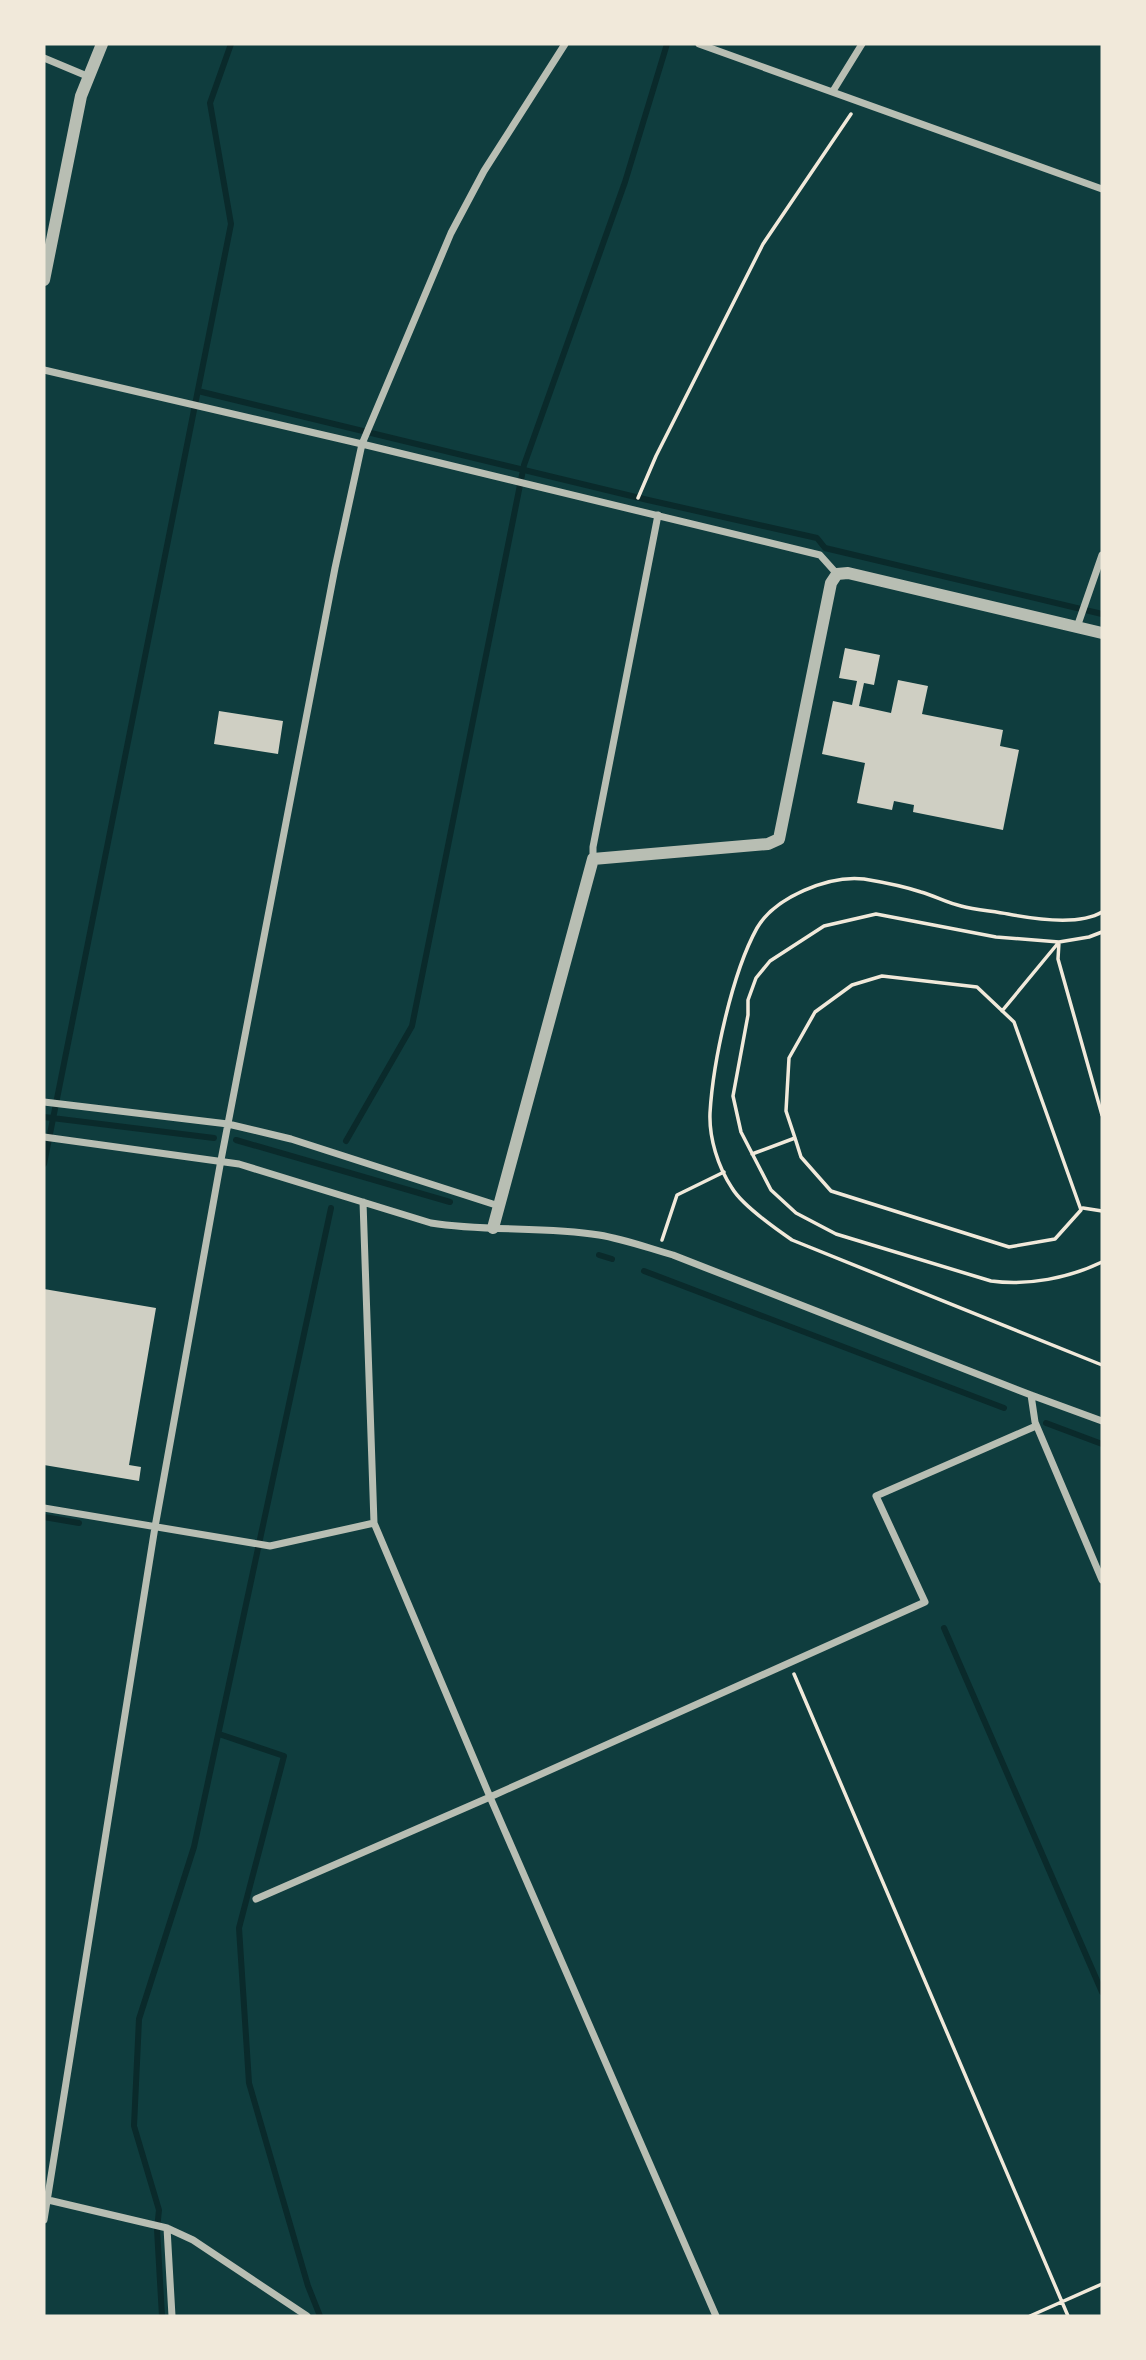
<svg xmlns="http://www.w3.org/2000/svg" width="1146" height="2360" font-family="Jost,sans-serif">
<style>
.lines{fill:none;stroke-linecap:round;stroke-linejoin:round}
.stream{stroke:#0a2a2b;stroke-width:6}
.building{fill:#cfcfc3}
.path{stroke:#f1e9da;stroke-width:3.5}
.minor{stroke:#b8beb3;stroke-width:7}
.tertiary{stroke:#b8beb3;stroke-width:12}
</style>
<rect width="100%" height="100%" fill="#0f3d3e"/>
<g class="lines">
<path class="stream" d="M198 391 648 500 817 538 825 548 1102 614
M44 1117 214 1138
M236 1140 450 1202
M346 1141 412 1026 524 465 625 182 667 44
M44 1164 231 224 210 103 231 44
M599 1255 612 1259
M644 1271 1004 1408
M1046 1423 1102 1444
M44 1517 79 1523
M944 1628 1102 1992
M219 1734 284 1756 239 1928 249 2083 308 2286 320 2316
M162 2316 157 2229 159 2210 134 2126 139 2019 194 1847 331 1208"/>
</g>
<path class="building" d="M845 648 880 655 874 685 864 683 859 706 891 713 898 680 928 686 922 714 1003 730 1000 746 1019 750 1003 830 913 812 914 805 894 801 892 810 857 803 865 763 822 754 833 701 852 705 857 681 839 678Z
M219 711 283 721 278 754 214 744Z
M44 1289 156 1308 129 1465 141 1467 139 1481 44 1465Z"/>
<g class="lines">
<path class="path" d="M638 498 656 456 763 244 851 114
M1102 912C1079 926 1034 919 1008 914 993 911 976 910 961 906 947 903 935 896 921 892 903 886 882 882 864 879 829 875 775 897 757 928 732 973 713 1062 710 1113 709 1138 718 1167 732 1188 742 1205 776 1229 792 1240L1102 1365
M1102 932 1089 937 1059 942 996 937 876 914 824 926 770 961 756 978 748 1000V1015L733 1096 741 1132 771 1190 796 1213 836 1234 991 1281C1028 1286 1069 1278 1102 1262
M1002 1011 1059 942 1058 959 1102 1115
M752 1154 795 1138 786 1111 789 1058 815 1012 852 985 882 976 977 987 1014 1022 1081 1210 1055 1239 1009 1247 831 1191 801 1157 795 1138
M1083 1208 1102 1211
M662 1240 677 1195 724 1172
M794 1674 1068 2316
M1030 2316 1102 2284"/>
<path class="minor" d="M699 44 1102 189
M44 58 87 76
M833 91 862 44
M44 370 362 444 820 555 837 574
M1077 627 1102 555
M593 859V847L658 515
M44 1102 228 1124 291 1139 499 1206
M44 1137 239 1164 431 1223C486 1232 544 1226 599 1235 624 1239 648 1248 673 1255L1031 1395 1102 1421
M363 1202 374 1523 490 1797 716 2316
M1031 1395 1035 1422 1102 1580
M44 1508 270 1546 374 1523
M256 1899 490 1797 925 1602 876 1496 1036 1426
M44 2199 167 2228 193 2240 307 2316
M44 2220 155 1527 221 1160 335 568 362 444 451 233 484 171 565 44
M167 2228 172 2316"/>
<path class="tertiary" d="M44 280 81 96 102 44
M493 1228 593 859 768 844 779 839 831 583 837 574 848 573 1102 633"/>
</g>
<rect width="1146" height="2360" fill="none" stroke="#f1e9da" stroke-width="91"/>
</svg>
